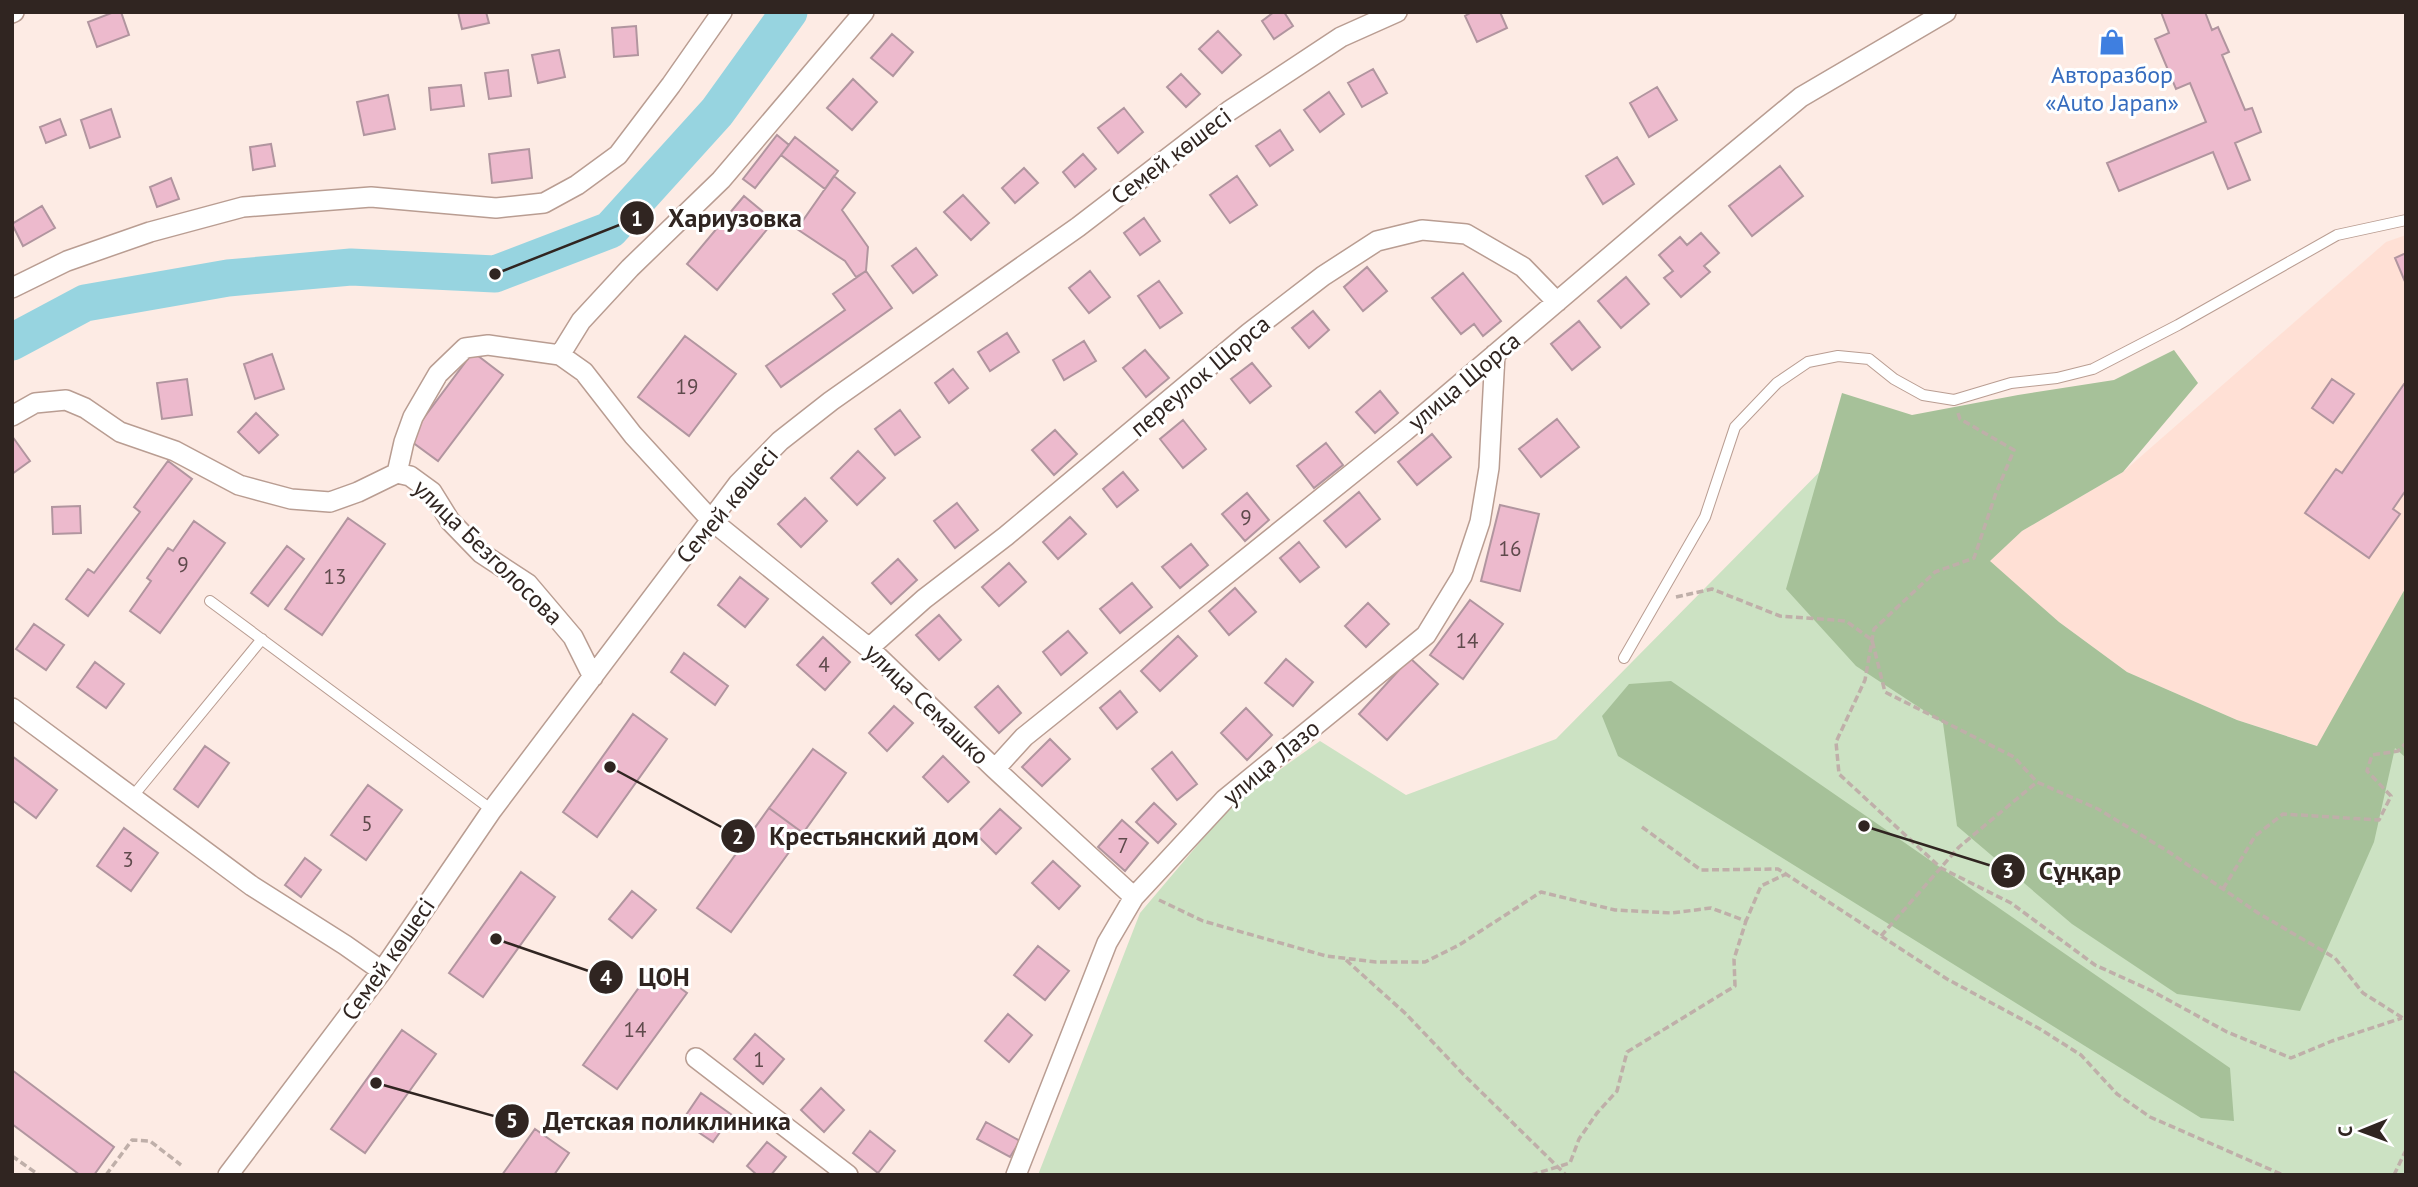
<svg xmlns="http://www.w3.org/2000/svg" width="2418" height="1187" font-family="'PT Sans',sans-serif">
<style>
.built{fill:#ffe0d5}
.green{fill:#cce2c3}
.forest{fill:#a6c199}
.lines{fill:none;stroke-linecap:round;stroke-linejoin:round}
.river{stroke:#97d4e0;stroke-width:37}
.building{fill:#edbacd;stroke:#b1959f;stroke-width:2}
.service-casing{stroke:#b99d92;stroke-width:12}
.minor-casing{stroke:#b99d92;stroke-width:22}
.path{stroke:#bfafa9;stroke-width:3.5;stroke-dasharray:7 3.5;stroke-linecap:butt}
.service{stroke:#fff;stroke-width:10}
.minor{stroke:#fff;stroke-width:19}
.labels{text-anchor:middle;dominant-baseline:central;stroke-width:6;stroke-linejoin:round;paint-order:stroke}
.number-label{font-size:21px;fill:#5f4a4c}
.shop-label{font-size:24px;fill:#366cbe;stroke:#fff}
.street-label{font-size:24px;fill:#302521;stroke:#fff}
.leader{fill:none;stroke:#302521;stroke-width:2.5}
.callout-dot{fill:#302521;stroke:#fff;stroke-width:2.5}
.mark-label{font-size:21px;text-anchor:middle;font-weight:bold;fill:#fff}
.callout-label{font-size:26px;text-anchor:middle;font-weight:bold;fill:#302521;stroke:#fff;stroke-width:6;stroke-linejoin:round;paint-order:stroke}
</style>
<rect width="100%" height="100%" fill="#fdebe4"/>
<path class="built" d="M2406 235V587L2318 746 2237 720 2127 672 2059 622 1989 561 2022 531 2123 472 2386 242Z"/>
<path class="green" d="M1848 443 2118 689 2320 771 2406 611V1175H1038L1140 913 1233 803 1320 741 1406 795 1556 739Z"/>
<path class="forest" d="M2174 350 2198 383 2123 472 2022 531 1990 561 2059 622 2127 672 2237 720 2317 746 2406 587V758L2395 748 2374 842 2300 1011 2177 994 2072 924 1957 826 1943 723 1856 666 1786 589 1842 393 1912 415 2018 395 2114 380Z
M1671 681 2230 1068 2234 1121 2201 1118 1618 756 1602 716 1629 684Z"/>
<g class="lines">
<path class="river" d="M12 342 85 303 228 278 351 267 495 274 610 230 717 112 789 12"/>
</g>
<path class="building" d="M114 12H121L129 35 97 47 88 22Z
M458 12H486L489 23 462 29Z
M1274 12H1284L1293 26 1274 39 1262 21Z
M1472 12H1500L1507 28 1477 42 1465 16Z
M2161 12H2205L2212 30 2218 27 2229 52 2222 55 2245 110 2252 108 2261 132 2235 143 2250 180 2228 189 2213 152 2119 191 2107 163 2206 122 2190 83 2176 89 2155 39 2169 33Z
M636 26 638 55 614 57 612 28Z
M1218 31 1241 55 1222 73 1199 49Z
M892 34 913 52 893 76 871 58Z
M559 50 565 77 538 83 532 55Z
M1373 69 1387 93 1362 107 1348 83Z
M508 70 511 96 489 99 485 73Z
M1181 74 1200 94 1186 107 1167 87Z
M853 79 877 102 852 130 827 108Z
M461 85 464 106 431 110 429 88Z
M1657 87 1677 120 1649 137 1630 103Z
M1329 92 1344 114 1320 132 1304 110Z
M388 95 395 129 364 135 357 102Z
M1124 108 1143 132 1118 153 1098 128Z
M111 109 120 137 90 148 81 120Z
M60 119 66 135 46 143 40 127Z
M1280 130 1293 150 1270 166 1256 146Z
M777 135 789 145 755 188 743 179Z
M795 137 838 171 825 189 781 155Z
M271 144 275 166 253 170 250 147Z
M529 149 532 178 492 183 489 154Z
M1083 154 1096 169 1075 187 1063 172Z
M1617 157 1634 184 1603 204 1586 176Z
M1780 166 1803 196 1752 236 1729 206Z
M1024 168 1038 183 1015 203 1002 188Z
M834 176 855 193 842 210 868 247 866 271 856 277 845 261 797 229Z
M1237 176 1257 205 1230 223 1210 195Z
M171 178 179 199 157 207 150 187Z
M963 195 989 223 971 240 944 212Z
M744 196 774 221 717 290 687 264Z
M42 206 55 228 23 246 12 224Z
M1144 218 1160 241 1140 255 1124 233Z
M1701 233 1719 253 1704 266 1710 272 1681 297 1664 278 1673 271 1659 255 1680 237 1687 245Z
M916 248 937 275 913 293 892 266Z
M2406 253V284L2395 258Z
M1367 267 1387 291 1363 311 1344 287Z
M866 271 892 308 781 387 766 366 845 310 833 294Z
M1090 271 1110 297 1089 313 1069 288Z
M1463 273 1501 321 1483 336 1474 324 1461 334 1432 298Z
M1626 277 1649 304 1621 328 1598 301Z
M1159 281 1182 313 1160 328 1138 296Z
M1313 311 1329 330 1309 348 1292 328Z
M1579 321 1600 347 1572 370 1551 344Z
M1007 333 1019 352 990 371 978 352Z
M685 336 736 374 689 436 638 397Z
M1084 341 1096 361 1064 380 1053 360Z
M1145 350 1169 378 1146 397 1123 368Z
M473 352 503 375 438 461 408 439Z
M272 354 284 389 255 399 244 364Z
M1252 363 1271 386 1250 403 1231 379Z
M953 369 968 388 949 403 935 383Z
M187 379 192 415 162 419 157 383Z
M2332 379 2354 394 2333 423 2312 408Z
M2404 384 2406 385V490L2393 509 2400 514 2369 558 2305 513 2336 469 2342 473Z
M1380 391 1398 413 1375 433 1356 412Z
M900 410 920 437 895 455 875 429Z
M256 413 278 435 259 453 238 432Z
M1557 419 1579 447 1541 477 1519 449Z
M1183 420 1206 449 1183 468 1160 439Z
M1055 430 1077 454 1054 475 1032 450Z
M1432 434 1451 457 1417 485 1398 462Z
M12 436 30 461 12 474Z
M1326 443 1343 465 1314 488 1297 466Z
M858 451 885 478 857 505 831 478Z
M168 461 192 479 88 616 66 599 88 569 94 573 140 512 134 507Z
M1123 472 1138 490 1117 507 1103 489Z
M1359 492 1380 519 1346 547 1324 521Z
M1247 493 1269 520 1245 541 1222 514Z
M805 498 827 521 801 547 778 524Z
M957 503 978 530 955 548 934 521Z
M1500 505 1539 514 1520 591 1481 581Z
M80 506 81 533 53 534 52 507Z
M1070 517 1086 534 1058 559 1043 542Z
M348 518 385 544 322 635 285 609Z
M194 521 225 543 160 633 130 611 151 581 147 578 168 548 173 551Z
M1299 542 1319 567 1300 582 1280 558Z
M1191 544 1208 565 1180 588 1162 567Z
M287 546 304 559 268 606 251 593Z
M898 559 917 580 891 604 872 583Z
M1009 563 1026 582 999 606 982 587Z
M740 577 768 599 745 627 718 605Z
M1132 583 1152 607 1120 633 1100 609Z
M1235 588 1256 612 1229 635 1209 611Z
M1470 600 1503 624 1463 679 1430 655Z
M1368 603 1389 624 1366 647 1345 626Z
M939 615 961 640 939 660 916 635Z
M34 624 64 645 46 670 16 649Z
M1068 631 1087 653 1061 675 1043 652Z
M1178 636 1197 656 1160 691 1141 671Z
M823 637 850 662 825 690 797 665Z
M684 653 728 686 715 705 671 672Z
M1410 658 1438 684 1387 740 1359 714Z
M1286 659 1313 682 1293 706 1265 683Z
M95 662 124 684 106 708 77 687Z
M998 686 1021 713 999 733 975 707Z
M1120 691 1137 712 1117 729 1100 708Z
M894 706 913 723 887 751 869 733Z
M1246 708 1272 735 1247 760 1221 733Z
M633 714 667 739 597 837 563 812Z
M1050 739 1070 759 1042 786 1022 767Z
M205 746 229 763 198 807 174 789Z
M813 749 846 773 803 833 769 808Z
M1172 752 1197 784 1177 800 1152 769Z
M12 756 57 790 36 818 12 800Z
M943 756 969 782 948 802 923 777Z
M368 785 402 810 366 860 331 835Z
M1154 803 1176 824 1158 843 1136 822Z
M769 808 803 833 731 932 697 908Z
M1000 809 1021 828 996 854 976 834Z
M1122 820 1148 843 1125 871 1098 847Z
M124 828 158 853 131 891 97 866Z
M305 858 321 870 301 897 285 885Z
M1053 861 1080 886 1059 909 1032 883Z
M521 872 555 897 483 997 449 973Z
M632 891 656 910 632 938 609 919Z
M1038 946 1069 971 1045 1000 1014 975Z
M653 968 687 993 617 1089 583 1065Z
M1008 1014 1032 1035 1009 1062 985 1041Z
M402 1030 436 1054 365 1153 331 1129Z
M755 1034 784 1059 763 1084 734 1059Z
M12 1070 114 1147 94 1175H80L12 1124Z
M821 1088 844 1110 824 1132 801 1110Z
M701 1093 732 1115 713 1142 682 1121Z
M986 1122 1020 1141 1010 1157 977 1139Z
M535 1129 569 1153 554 1175H502Z
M870 1131 895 1151 878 1173 853 1153Z
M767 1142 786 1157 771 1175H757L747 1166Z"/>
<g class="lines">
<g class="service-casing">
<path id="service" d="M210 601 492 810
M1624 658 1705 517 1735 427 1777 383 1808 362 1838 356 1869 359 1894 379 1923 395 1954 400 2011 383 2057 378 2093 369 2178 325 2337 235 2406 220
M133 796 262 639"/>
</g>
<g class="minor-casing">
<path id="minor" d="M12 13 14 12
M12 288 67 261 150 232 243 207 371 197 496 208 544 203 577 185 618 155 671 85 722 12
M560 355 581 321 630 268 721 180 864 12
M12 416 35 403 66 400 85 408 120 432 175 451 239 485 291 499 330 502 358 492 397 473 410 476 432 492 450 521 481 553 528 584 573 637 593 677
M397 473 404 442 413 417 438 374 465 348 488 345 560 355 584 372 633 435 711 520 869 648 995 769 1134 897
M869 648 924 599 1006 536 1249 333 1323 276 1377 241 1422 230 1466 234 1523 267 1557 302
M12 708 252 886 345 945 382 971
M995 769 1024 737 1405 431 1667 208 1801 97 1946 12
M696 1058 848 1175
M228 1175 382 971 492 810 738 484 780 441 831 401 1078 227 1229 111 1341 37 1397 12
M1016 1175 1107 943 1134 897 1225 799 1426 635 1462 576 1480 522 1489 468 1495 354"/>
</g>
<path class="path" d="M1958 413 1960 419 2014 450 1996 493 1974 558 1935 572 1874 629 1865 680 1836 742 1839 774 1941 868 2011 903 2095 965 2150 990 2227 1032 2291 1058 2332 1041 2402 1018
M1676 597 1712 589 1780 616 1846 621 1872 640 1885 692 2014 757 2037 782
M1642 827 1701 870 1778 869 1947 979 2040 1029 2081 1055 2117 1094 2150 1117 2283 1175
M2223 889 2255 836 2283 814 2379 820 2391 796 2367 771 2372 755 2398 751 2406 743
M1159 900 1203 921 1326 956 1376 962H1425L1459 945 1541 892 1615 910 1672 913 1711 908 1746 921 1761 886 1786 874
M1881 936 1959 847 2037 782 2098 809 2169 852 2258 913 2335 958 2363 993 2406 1020
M1346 960 1406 1014 1465 1076 1566 1175
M12 1156 39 1175
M106 1175 132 1140 150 1141 181 1165
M1531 1175 1570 1163 1579 1139 1597 1113 1617 1091 1627 1052 1735 986 1734 959 1746 921
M2394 1175 2406 1150"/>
<use href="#service" class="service"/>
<use href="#minor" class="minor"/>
</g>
<defs>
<g id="shop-bare" transform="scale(2.1)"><path d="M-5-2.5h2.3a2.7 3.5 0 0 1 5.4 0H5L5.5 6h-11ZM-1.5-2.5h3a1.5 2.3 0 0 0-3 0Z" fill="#3f7fe0" stroke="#fff" stroke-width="2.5" paint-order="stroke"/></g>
</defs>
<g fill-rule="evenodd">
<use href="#shop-bare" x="2112" y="42"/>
</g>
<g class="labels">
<g class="number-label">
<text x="687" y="386">19</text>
<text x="1246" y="517">9</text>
<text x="1510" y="548">16</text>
<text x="183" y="564">9</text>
<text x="335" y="576">13</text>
<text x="1467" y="640">14</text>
<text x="824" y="664">4</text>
<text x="367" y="823">5</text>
<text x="1123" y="845">7</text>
<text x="128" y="859">3</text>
<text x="635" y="1029">14</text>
<text x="759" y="1059">1</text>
</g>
<g class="shop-label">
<text x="2112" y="74">Авторазбор<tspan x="2112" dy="28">«Auto Japan»</tspan></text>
</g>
<g class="street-label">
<text transform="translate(1171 156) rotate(-37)">Семей көшесі</text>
<text transform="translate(1200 376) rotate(-40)">переулок Щорса</text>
<text transform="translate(1464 381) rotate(-40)">улица Щорса</text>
<text transform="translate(727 505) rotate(-50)">Семей көшесі</text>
<text transform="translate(488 552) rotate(44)">улица Безголосова</text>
<text transform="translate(927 704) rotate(44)">улица Семашко</text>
<text transform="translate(1271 762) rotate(-40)">улица Лазо</text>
<text transform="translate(388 959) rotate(-55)">Семей көшесі</text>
</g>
</g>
<path class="leader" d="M495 274L637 218M610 767L738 836M1864 826L2008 871M496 939L606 977M376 1083L512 1121"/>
<g class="callout-dot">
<circle cx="495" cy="274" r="7"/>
<circle cx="610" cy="767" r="7"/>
<circle cx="1864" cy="826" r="7"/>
<circle cx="496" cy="939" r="7"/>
<circle cx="376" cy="1083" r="7"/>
<circle cx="637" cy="218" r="18"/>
<circle cx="738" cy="836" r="18"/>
<circle cx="2008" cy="871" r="18"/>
<circle cx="606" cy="977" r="18"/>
<circle cx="512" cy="1121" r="18"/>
</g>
<g class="mark-label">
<text x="637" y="226">1</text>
<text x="738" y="844">2</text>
<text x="2008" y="878">3</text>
<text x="606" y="985">4</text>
<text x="512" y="1128">5</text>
</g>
<g class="callout-label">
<text x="735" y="227">Хариузовка</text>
<text x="874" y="845">Крестьянский дом</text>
<text x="2080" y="880">Сұңқар</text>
<text x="664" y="986">ЦОН</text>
<text x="667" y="1130">Детская поликлиника</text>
</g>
<rect width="2418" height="1187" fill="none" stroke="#302521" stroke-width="28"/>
<g transform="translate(2362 1131) rotate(269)" stroke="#ffffff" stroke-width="5" paint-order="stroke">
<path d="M0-5L12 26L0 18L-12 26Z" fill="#302521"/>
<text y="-10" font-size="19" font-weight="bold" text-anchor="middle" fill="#302521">С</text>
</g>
</svg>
